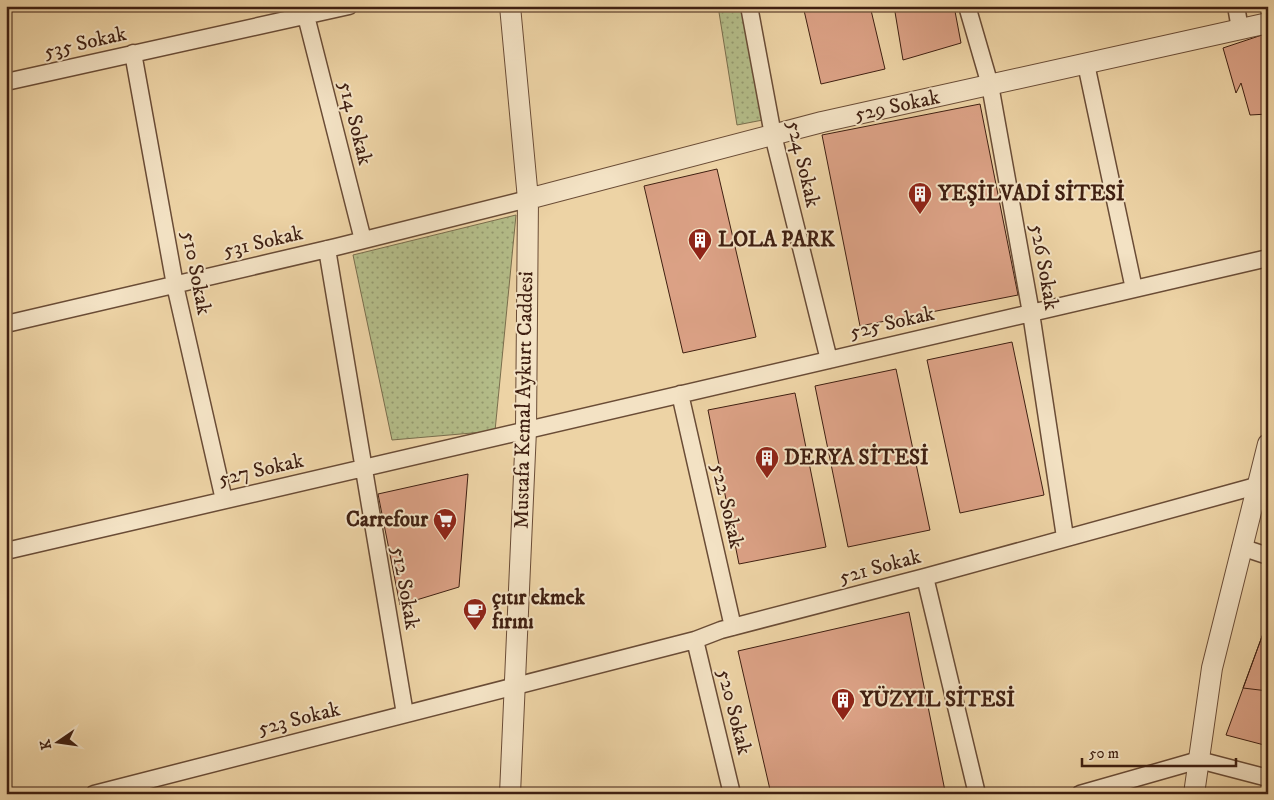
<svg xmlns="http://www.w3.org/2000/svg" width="1274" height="800" font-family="'IM FELL DW Pica',serif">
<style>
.park{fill:url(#park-dots);stroke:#7a6e4d}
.building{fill:#dba185;stroke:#3f1f11}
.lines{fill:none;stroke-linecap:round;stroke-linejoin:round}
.minor-casing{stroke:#6a4c36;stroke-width:19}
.tertiary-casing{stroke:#6a4c36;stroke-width:22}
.minor{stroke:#f3e2c4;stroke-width:16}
.tertiary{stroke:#f3e2c4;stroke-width:20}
.labels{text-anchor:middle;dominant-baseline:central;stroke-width:4;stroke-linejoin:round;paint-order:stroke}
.street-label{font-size:21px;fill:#3f1f11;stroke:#f3e2c4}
.poi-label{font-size:21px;font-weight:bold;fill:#3f1f11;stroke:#f3e2c4;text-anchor:start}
</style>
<defs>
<pattern id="park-dots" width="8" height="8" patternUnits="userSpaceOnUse" patternTransform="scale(1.25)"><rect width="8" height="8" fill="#b4bd89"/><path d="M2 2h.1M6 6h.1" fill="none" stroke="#94996f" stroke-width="1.8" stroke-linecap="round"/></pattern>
</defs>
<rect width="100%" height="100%" fill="#edd3a5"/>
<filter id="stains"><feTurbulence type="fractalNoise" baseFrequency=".004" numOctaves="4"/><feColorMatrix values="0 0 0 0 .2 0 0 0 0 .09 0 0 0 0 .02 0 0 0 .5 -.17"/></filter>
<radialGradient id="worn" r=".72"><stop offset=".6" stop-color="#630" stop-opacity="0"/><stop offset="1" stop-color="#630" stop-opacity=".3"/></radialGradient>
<path class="park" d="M718 6H747L768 119 737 125Z
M516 215 495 431 392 440 353 255Z"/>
<path class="building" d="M803 6H870L885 69 821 84Z
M894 6H954L961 43 903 60Z
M1268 33V114L1250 115 1241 83 1236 93 1223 48Z
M980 104 1018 295 860 326 822 135Z
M717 169 756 337 683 353 644 186Z
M1012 342 1044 495 960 513 927 360Z
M896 369 930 530 848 547 815 386Z
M795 393 826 547 739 564 708 410Z
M468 474 459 587 400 605 378 494Z
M909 612 945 791 935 794H771L738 651Z
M1268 620V746L1226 735Z
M1268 620V691L1243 688Z"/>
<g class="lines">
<g class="minor-casing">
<path id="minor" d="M749 6 773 135 829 360
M967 6 990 85 1031 313 1065 537
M1236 6 1240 29
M306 16 363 240
M133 53 175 285 224 500
M1086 64 1134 289
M6 82 349 6
M327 249 405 714
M6 324 336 247 528 199
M680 394 733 627
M1241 547 1268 556
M6 551 1268 258
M925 577 977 794
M695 640 732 794
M94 794 695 640 721 630 925 577 1256 486
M1080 794 1199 760 1268 778"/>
</g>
<g class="tertiary-casing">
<path id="tertiary" d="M528 199 822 122 1268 23
M510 794 526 430 528 199 510 6
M1194 794 1212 668 1268 444"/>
</g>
<use href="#minor" class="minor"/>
<use href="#tertiary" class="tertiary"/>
</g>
<defs>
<g id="building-pin" transform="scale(1.25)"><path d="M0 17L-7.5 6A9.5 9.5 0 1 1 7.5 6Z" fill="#8f2418" stroke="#f3e2c4"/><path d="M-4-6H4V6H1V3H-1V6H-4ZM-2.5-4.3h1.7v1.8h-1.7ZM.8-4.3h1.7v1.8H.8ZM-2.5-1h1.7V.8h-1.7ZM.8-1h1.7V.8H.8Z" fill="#fff"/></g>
<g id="supermarket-pin" transform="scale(1.25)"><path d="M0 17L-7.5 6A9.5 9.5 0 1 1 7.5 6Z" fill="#8f2418" stroke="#f3e2c4"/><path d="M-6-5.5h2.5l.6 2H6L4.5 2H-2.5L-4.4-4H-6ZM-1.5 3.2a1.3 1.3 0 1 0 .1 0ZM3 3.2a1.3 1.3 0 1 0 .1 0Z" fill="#fff"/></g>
<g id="cafe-pin" transform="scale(1.25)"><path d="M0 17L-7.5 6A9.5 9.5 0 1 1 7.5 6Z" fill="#8f2418" stroke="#f3e2c4"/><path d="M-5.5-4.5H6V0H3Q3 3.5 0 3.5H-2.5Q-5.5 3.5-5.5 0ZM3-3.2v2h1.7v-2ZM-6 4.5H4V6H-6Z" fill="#fff"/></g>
</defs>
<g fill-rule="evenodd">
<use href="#building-pin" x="920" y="194"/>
<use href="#building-pin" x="700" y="240"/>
<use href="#building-pin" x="767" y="458"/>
<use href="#supermarket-pin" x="445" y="520"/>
<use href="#cafe-pin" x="475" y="610"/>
<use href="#building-pin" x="843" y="700"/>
</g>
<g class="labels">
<g class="street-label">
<text transform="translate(85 43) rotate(-13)">535 Sokak</text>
<text transform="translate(897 106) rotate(-12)">529 Sokak</text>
<text transform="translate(355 123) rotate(76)">514 Sokak</text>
<text transform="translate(803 164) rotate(77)">524 Sokak</text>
<text transform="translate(263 242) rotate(-13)">531 Sokak</text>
<text transform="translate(1044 267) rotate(80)">526 Sokak</text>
<text transform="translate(196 273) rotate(79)">510 Sokak</text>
<text transform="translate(892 323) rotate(-13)">525 Sokak</text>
<text transform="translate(524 400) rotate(-89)">Mustafa Kemal Aykurt Caddesi</text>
<text transform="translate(261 470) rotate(-13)">527 Sokak</text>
<text transform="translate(727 506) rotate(77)">522 Sokak</text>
<text transform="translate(880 567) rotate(-15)">521 Sokak</text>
<text transform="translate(405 588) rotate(80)">512 Sokak</text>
<text transform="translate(734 712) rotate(76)">520 Sokak</text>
<text transform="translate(299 719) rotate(-14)">523 Sokak</text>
</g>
<g class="poi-label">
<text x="938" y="194">YEŞİLVADİ SİTESİ</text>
<text x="718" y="240">LOLA PARK</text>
<text x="784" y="458">DERYA SİTESİ</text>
<text x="428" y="520" text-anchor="end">Carrefour</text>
<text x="492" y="598">çıtır ekmek<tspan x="492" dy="24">fırını</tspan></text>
<text x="860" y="700">YÜZYIL SİTESİ</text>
</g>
</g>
<rect width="1274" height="800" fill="none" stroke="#edd3a5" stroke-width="25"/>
<rect x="8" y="8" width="1259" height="785" fill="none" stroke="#3f1f11" stroke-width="2.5"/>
<rect x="12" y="12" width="1249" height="775" fill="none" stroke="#3f1f11"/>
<g transform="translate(58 742) rotate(257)" stroke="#f3e2c4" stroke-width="4" paint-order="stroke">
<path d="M0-4L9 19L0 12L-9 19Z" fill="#3f1f11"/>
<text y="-8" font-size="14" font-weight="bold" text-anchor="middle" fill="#3f1f11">K</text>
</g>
<path d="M1082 758v8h154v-8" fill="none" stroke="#3f1f11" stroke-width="2.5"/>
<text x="1089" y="758" font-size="15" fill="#3f1f11" stroke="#f3e2c4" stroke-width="4" paint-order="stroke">50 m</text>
<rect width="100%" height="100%" filter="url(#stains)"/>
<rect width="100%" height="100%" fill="url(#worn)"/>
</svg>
